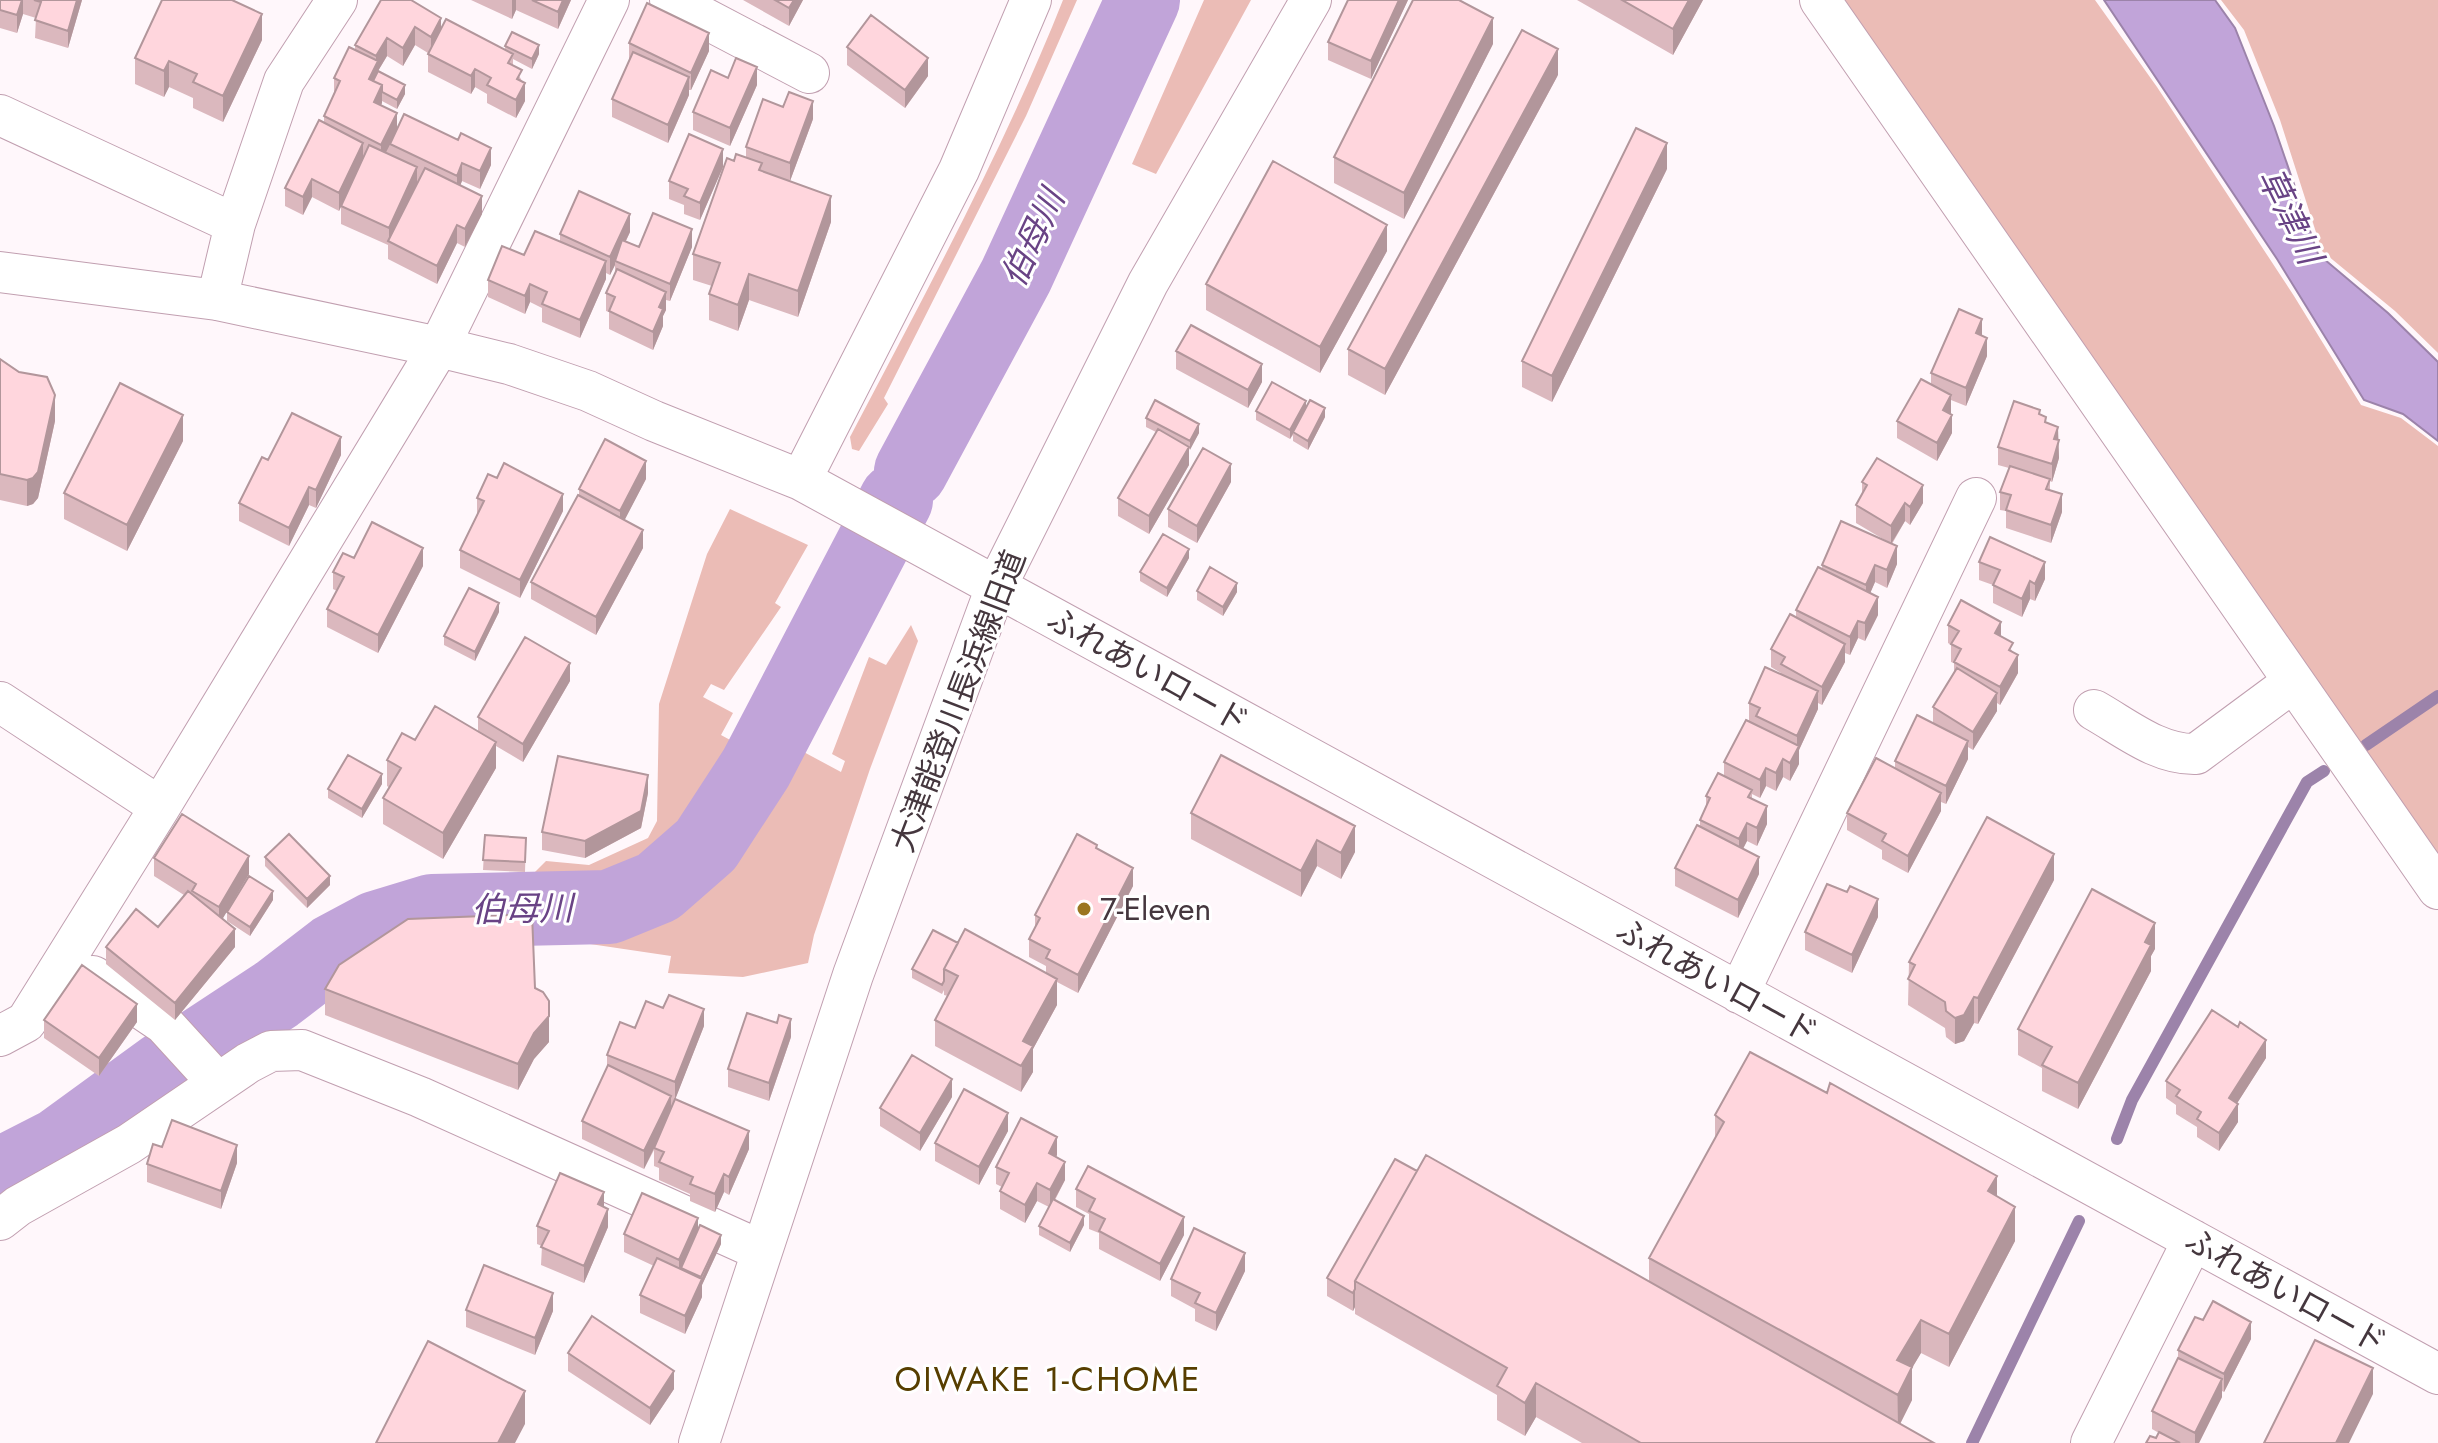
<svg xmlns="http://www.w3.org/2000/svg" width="2438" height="1443" font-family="Jost,'Noto Sans JP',sans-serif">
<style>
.green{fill:#ebbcb6}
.water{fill:#c1a4d9;stroke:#9c83aa;stroke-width:2}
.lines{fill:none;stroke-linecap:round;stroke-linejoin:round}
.stream{stroke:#9c83aa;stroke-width:12}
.river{stroke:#c1a4d9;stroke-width:74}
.minor-casing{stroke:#c19fb0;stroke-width:42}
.minor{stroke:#fff;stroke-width:40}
.wall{fill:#dbb8be}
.shaded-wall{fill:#b2969b}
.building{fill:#ffd6dd;stroke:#b2969b;stroke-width:2}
.poi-dot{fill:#9b7621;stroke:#fff;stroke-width:3}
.labels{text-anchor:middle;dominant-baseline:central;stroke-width:6;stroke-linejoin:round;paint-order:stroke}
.street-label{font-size:32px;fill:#45373e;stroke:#fff}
.poi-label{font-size:32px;fill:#45373e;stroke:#fff;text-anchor:start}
.water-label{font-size:34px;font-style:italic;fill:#694385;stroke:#fff}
.neighbourhood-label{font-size:34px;letter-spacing:2px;fill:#573e00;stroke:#fff}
</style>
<rect width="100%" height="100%" fill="#fff7fb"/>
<path class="green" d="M1063 0H1077L1026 116 884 398 888 404 859 451 852 449 850 437C925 294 1003 151 1063 0Z
M1204 0H1251L1156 174 1132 164Z
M1843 0H2095L2157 87 2294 296 2361 405 2401 418 2438 446V857Z
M2221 0H2438V353L2395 311 2322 251 2280 120 2244 30Z
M730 509 808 545 775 603 781 607 724 690 711 684 703 697 733 713 721 735 732 741C700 794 671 861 605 877 582 883 554 881 531 882L530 877 546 861 589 865 648 838 657 821 659 704 707 554Z
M911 625 918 641 870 769 814 935 808 963 743 977 668 973 671 956 590 944C713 922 742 848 800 750L841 772 845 761 832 754 869 657 886 665Z"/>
<path class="water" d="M2104 0H2215L2235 28 2274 126 2318 254 2388 313 2438 362V441L2403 414 2364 400 2277 259Z"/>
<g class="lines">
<path class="stream" d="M2366 745 2438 696
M2117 1139 2132 1100 2307 782 2324 771
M1972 1443 2079 1221"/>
<path class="river" d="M911 471 1016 276 1143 0
M0 1175 60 1144 163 1069 277 994 333 951 376 928 432 911 609 907 658 887 706 845 756 768 896 500"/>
<g class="minor-casing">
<path id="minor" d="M670 0 809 73
M1820 0 2438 889
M0 115 235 224
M0 272 217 300 439 347 509 364 588 391 654 421 801 480 2438 1374
M217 300 235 224 284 81 337 0
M801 480 959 170 1031 0
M0 702 160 807
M2094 710C2126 728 2158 755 2196 754L2292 683
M93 976 164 1024 217 1082
M1739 993 1976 498
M0 1036 26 1022 160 807 439 347 609 0
M0 1220 18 1206 129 1144 248 1063 271 1051 302 1050 420 1097 762 1251
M699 1443 853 975 996 587 1148 283 1311 0
M2091 1443 2193 1240"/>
</g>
<use href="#minor" class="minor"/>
</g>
<path class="wall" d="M0 0H82L68 48 35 38 36 18 23 14 17 33 0 28Z
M381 0 441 28 505 49V46L539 54 532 69 513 59V65L522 81 525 101 516 118 487 103V94L475 87 471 94 428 72V53L415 45 403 66 387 56 378 71V73L405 94 397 109 382 101 381 106 397 129 491 165 480 189 462 181 460 185 482 214 465 247 457 243 437 284 388 259V245L341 224V206L345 198 339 211 312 197 303 215 285 206V188L324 123V116L334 93V78L355 51V45Z
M471 0H571L558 29 516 10 512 19Z
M743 0H803L789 26Z
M1348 0H1408L1371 79 1328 60V42Z
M1577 0H1703L1673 55Z
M262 40 223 122 193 108V98L169 87 164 97 135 84V58Z
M629 43 709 51 691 90H689V95L668 143 612 117V99L629 61Z
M1493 44 1404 219 1334 183V157Z
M847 47 928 76 905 108 847 65Z
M1558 75 1385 395 1348 375V349Z
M728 78 757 85 730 146 693 130V112Z
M813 119 790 181 762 171 831 222 798 317 749 300 738 331 709 320V294L712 286 693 280V254L734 161 746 158V147Z
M723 167 700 220 684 214V205L669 199V181Z
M1667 169 1552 402 1522 387V361Z
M630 232 626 241 639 247H692L670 301 666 300V310L663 316V326L653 350 609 329V312L606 311V293L615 274V265L610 275 606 273V279L580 338 542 322V308L530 302 525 314 488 297V280L524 255 560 242V234Z
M1387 251 1320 373 1206 310V284Z
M1982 336 1987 356 1966 406 1951 400 1950 414 1952 433 1937 461 1897 438V421L1931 384V373Z
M1176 351 1262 382 1248 408 1176 369Z
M0 359 55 421 38 498 33 504 27 506 0 500Z
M1306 407 1325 417 1308 450 1293 441V435L1290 439 1256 420V411Z
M2040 415 2058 440 2059 458 2052 482 2050 481V490L2062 512 2051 543 2006 528V511L2000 510V492L2009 468 1998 465V447Z
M1146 418 1199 433 1189 450V465L1149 534 1118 516V498L1156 432 1146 427Z
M183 441 127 551 64 519V493Z
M341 455 316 508 309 505 289 546 239 521V503L268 460Z
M646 479 624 520 643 548 596 635 531 599V582L579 495V489Z
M1231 482 1197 543 1168 527V509Z
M1862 482 1923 503 1910 525 1905 521 1892 544 1897 564 1887 588 1875 582 1870 593 1878 615 1865 641 1858 638 1850 655 1845 653V662L1822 705 1818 703V709L1799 750V764L1790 781 1783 777 1776 791 1766 786 1760 798 1752 794V799L1767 824 1757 846 1747 841 1743 848 1759 874 1738 918 1675 886V868L1700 827V820L1706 806V796L1724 776V762L1749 721V703L1781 674V673L1771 667V649L1796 618V610L1822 569V565L1888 542 1856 523V505L1862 494Z
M477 498 563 511 520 598 460 568V550L477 516Z
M354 558 423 566 378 653 327 627V609L337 591 333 589V572Z
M1189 558 1167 597 1140 581V572Z
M1979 562 2045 579 2035 601 2030 599 2022 617 1993 603V585L1979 580Z
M1197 591 1237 592 1223 616 1197 600Z
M499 612 475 661 444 645V636Z
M1948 625 2001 636 2013 652 2018 673 2000 705 1997 703V711L1973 750 1968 747V759L1946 804 1941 802V811L1908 873 1882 859V850L1847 830V813L1895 768V761L1933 723V707L1954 672V663L1951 662V645L1948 643Z
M570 681 523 762 496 746V768L443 859 383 824V798L390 788 387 786V760L478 731V717Z
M1221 755 1355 852 1341 879 1317 866 1301 897 1191 839V813Z
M382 784 362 818 328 798V789Z
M648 793 641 828 585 858 542 850V832Z
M485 835 526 838 525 872 483 870Z
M1097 849 1133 886 1078 993 1057 982V1005L1033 1049V1072L1021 1092 935 1046V1020L948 996 944 995V990L942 994 912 978V969L958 943 1046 973V966L1029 957V939L1035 927V915Z
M265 857 330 885 307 908 265 866Z
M154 858 249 874 222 919 235 947 175 1020 106 964V947L158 927 184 895 154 876Z
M2054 880 1978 1024 1974 1023 1964 1041 1955 1044 1946 1037 1945 1028 1908 1005 1909 962Z
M1847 892 1878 917 1852 973 1805 950V932Z
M273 900 250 936 227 921V912Z
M2155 949 2151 956V971L2078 1109 2042 1091V1068L2018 1055V1029Z
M535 988 549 1001V1042L534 1059 518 1090 325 1015V989Z
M44 1020 137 1022 99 1076 44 1038Z
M704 1026 675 1099 749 1149 729 1195 724 1192 715 1212 690 1201V1194L659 1180V1168L654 1166V1150L644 1169 582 1139V1121L607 1067V1055L635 1028Z
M2238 1027 2266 1058 2237 1103 2238 1122 2219 1151 2197 1137V1127L2176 1114V1105L2166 1098V1081Z
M791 1037 769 1101 728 1087V1069Z
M952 1097 920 1151 880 1126V1108Z
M1715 1115 1997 1196 2015 1241 1949 1367 1921 1353 1912 1368V1400L1900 1424 1934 1443H1582L1536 1417 1525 1436 1497 1420V1395L1355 1314V1307L1353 1311 1327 1296V1278L1417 1171 1649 1282V1258L1715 1138Z
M1008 1131 979 1185 935 1161V1143Z
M162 1147 237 1163 221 1209 147 1182V1164Z
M1057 1155 1056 1157 1065 1180 1055 1200 1084 1225 1070 1252 1039 1235V1226L1049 1207 1037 1201 1025 1223 1000 1209V1191L1002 1187 996 1184V1167Z
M1076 1189 1184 1235 1160 1281 1099 1249V1233L1089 1229V1214L1076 1207Z
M604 1207 608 1227 584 1283 541 1265 542 1246 537 1244V1226Z
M698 1229 721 1244 702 1285V1297L685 1334 640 1313V1295L654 1266 624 1252V1234Z
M1245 1271 1216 1331 1195 1321V1309L1171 1296V1279Z
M466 1310 553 1311 535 1355 466 1327Z
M2251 1339 2224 1392 2222 1391V1397L2199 1443H2146L2156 1438 2159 1433 2152 1429V1411L2178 1358V1350Z
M568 1353 674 1389 650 1425 568 1371Z"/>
<path class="shaded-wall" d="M22 0H23V14L17 33V15Z
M77 0H82L68 48V31Z
M512 0H516V10L512 19Z
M563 0H571L558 29V12Z
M794 0H803L789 26V8Z
M1399 0H1408L1371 79V61Z
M1689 0H1703L1673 55V29Z
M262 14V40L223 122V96Z
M441 18V36L431 55V37Z
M1493 18V44L1404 219V193Z
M415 27V45L403 66V48Z
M709 33V51L691 90V73Z
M387 38V56L378 71V79L373 87 369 79 376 65V56Z
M539 45V54L532 69V59Z
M1558 49V75L1385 395V369Z
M928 58V76L905 108V90Z
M169 61V87L164 97V71Z
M757 67V85L730 146V128Z
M475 69V87L471 94V76Z
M689 77V95L668 143V125Z
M525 83V101L516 118V100Z
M382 85V103L374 120V102Z
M405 85V94L397 109V100Z
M813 101V119L790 181V163Z
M397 113V131L381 162V145Z
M363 143V161L339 211V193Z
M1667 143V169L1552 402V376Z
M491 148V165L480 189V171Z
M723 149V167L700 220V203Z
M462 163V181L457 194V176Z
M417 167V185L389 242V228Z
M312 179V197L303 215V197Z
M482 196V214L465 247V229Z
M831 196V222L798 317V291Z
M630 214V232L616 261H615V265L610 275V257Z
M457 225V243L437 284V266Z
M1387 225V251L1320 373V347Z
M692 229V247L670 301V284Z
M606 261V279L580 338V320Z
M749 274V300L738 331V305Z
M530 284V302L525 314V296Z
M666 292V310L663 316V326L653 350V332L659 307Z
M1982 319V337L1976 333Z
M1987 338V356L1966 406V388Z
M1262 364V382L1248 408V390Z
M55 395V421L38 498 33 504 27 506V480Z
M1951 395V413L1943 428V410Z
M1306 401V410L1290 439V430Z
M1325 408V417L1308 450V441Z
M183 415V441L127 551V525Z
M1952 415V433L1937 461V443Z
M1199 424V433L1190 450V441Z
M2058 427 2059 458 2052 482V464L2054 439Z
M341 437V455L316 508V490Z
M1189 447V465L1149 534V516Z
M646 461V479L620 529V511Z
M1231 464V482L1197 543V526Z
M1923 485V503L1910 525V507Z
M309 487V505L289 546V528Z
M563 494V511L520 598V580Z
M2062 494V512L2051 543V525Z
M1905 503V521L1891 544V526Z
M643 530V548L596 635V617Z
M1897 546V564L1887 588V570Z
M423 548V566L378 653V635Z
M1189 549V558L1167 597V588Z
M2045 562V579L2035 601V584Z
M1875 565V582L1866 603V585Z
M2030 581V599L2022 617V599Z
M1237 583V592L1223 616V607Z
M1878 597V615L1865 641V623Z
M499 603V612L475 661V652Z
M1858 621V638L1850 655V637Z
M2001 622V640L1995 633Z
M1845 644V662L1822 705V687Z
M2018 655V673L2000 705V687Z
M570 663V681L523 762V744Z
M1818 691V709L1799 750V764L1790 781V763L1797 749V736Z
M1997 693V711L1973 750V732Z
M1968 741V759L1946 804V786Z
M496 742V768L443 859V833Z
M1783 759V777L1776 791V773Z
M1766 768V786L1760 798V780Z
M382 774V784L362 818V809Z
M648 775V793L641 828 585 858V841Z
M1941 793V811L1908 873V856Z
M1767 806V824L1757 846V828Z
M1747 823V841L1739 857V839Z
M1355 826V852L1341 879V853Z
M1317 840V866L1301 897V871Z
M2054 854V880L1978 1024V998Z
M249 856V874L219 925V907Z
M1759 857V874L1738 918V900Z
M1133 868V886L1078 993V975Z
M330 876V885L307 908V899Z
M273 891V900L250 936V927Z
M1878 899V917L1852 973V955Z
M2155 923V949L2151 956V971L2078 1109V1083Z
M235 929V947L175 1020V1003Z
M1057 979V1005L1033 1049V1072L1021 1092 1023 1041Z
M1974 997V1023L1964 1041 1955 1044V1018Z
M137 1004V1022L99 1076V1058Z
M704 1009V1026L675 1100V1082Z
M549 1016V1042L534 1059 518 1090V1064L534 1033Z
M791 1019V1037L769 1101V1083Z
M2266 1040V1058L2229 1116V1098Z
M952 1079V1097L920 1151V1133Z
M671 1096V1113L644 1169V1151Z
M2238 1104V1122L2219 1151V1133Z
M1008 1113V1131L979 1185V1167Z
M749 1131V1149L729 1195V1177Z
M1057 1137V1155L1049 1171V1153Z
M237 1145V1163L221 1209V1191Z
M1065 1162V1180L1050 1208V1190Z
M724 1174V1192L715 1212V1194Z
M1997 1176V1209L1988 1191Z
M1037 1183V1201L1025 1223V1205Z
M604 1192V1210L598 1204Z
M2015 1207V1241L1949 1367V1334Z
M608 1209V1227L584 1283V1266Z
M1084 1216V1225L1070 1252V1243Z
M1184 1217V1235L1160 1281V1264Z
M698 1218V1236L681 1268V1273L679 1277V1260Z
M721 1235V1244L702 1285V1297L685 1334V1316Z
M1245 1253V1271L1216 1331V1313Z
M1355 1289V1307L1353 1311V1293Z
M553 1293V1311L535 1355V1338Z
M1921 1320V1353L1912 1368V1400L1898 1428 1897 1360Z
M2251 1322V1339L2224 1392V1374Z
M2373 1368V1394L2349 1443H2336Z
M674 1371V1389L650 1425V1408Z
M2222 1379V1397L2199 1443H2195V1433Z
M1536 1383V1417L1525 1436V1403Z
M525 1391V1424L515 1443H498Z"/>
<path class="building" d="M0 0H22L17 15 0 10Z
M34 0H77L68 31 35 20 41 2Z
M162 0H232L262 14 223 96 193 82 197 74 169 61 164 71 135 58Z
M381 0H411L441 18 431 37 415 27 403 48 387 38 376 56 355 45Z
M532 0H563L558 12Z
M775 0H794L789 8Z
M1348 0H1399L1371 61 1328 42Z
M1413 0H1459L1493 18 1404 193 1334 157Z
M1622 0H1689L1673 29Z
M647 3 709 33 691 73 629 43Z
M871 15 928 58 905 90 847 47Z
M446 19 513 54 508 63 522 70 517 79 525 83 516 100 487 85 491 78 475 69 471 76 428 54Z
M1522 30 1558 49 1385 369 1348 349Z
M512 32 539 45 532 59 505 46Z
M349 47 378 61 369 79 382 85 374 102 397 113 381 145 324 116 340 81 334 78Z
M633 52 689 77 668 125 612 99Z
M736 58 757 67 730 128 693 112 711 70 728 78Z
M378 71 405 85 397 100 382 92V85L373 81Z
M789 92 813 101 790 163 746 147 763 99 783 107Z
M404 114 458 140 461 133 491 148 480 171 462 163 457 176 390 144Z
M319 120 363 143 339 193 312 179 303 197 285 188Z
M1636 128 1667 143 1552 376 1522 361Z
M689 134 723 149 700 203 684 196 688 189 669 181Z
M369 145 417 167 389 228 341 206Z
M736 154 762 163 759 170 831 196 798 291 749 274 738 305 709 294 720 263 693 254 727 158 734 161Z
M1273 161 1387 225 1320 347 1206 284Z
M425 168 482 196 465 229 457 225 437 266 388 241Z
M579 191 630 214 610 257 560 234Z
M653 213 692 229 670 284 615 261 622 240 639 247Z
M535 231 606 261 580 320 542 304 547 292 530 284 525 296 488 280 502 246 524 255Z
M617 269 666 292 659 307 663 309 653 332 609 311 615 297 606 293Z
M1959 309 1982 319 1976 333 1987 338 1966 388 1931 373Z
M1191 325 1262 364 1248 390 1176 351Z
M0 359 19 372 47 377 55 395 38 472 33 478 27 480 0 474Z
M1921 379 1951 395 1943 410 1952 415 1937 443 1897 421Z
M1272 382 1306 401 1290 430 1256 411Z
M120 383 183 415 127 525 64 493Z
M1155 400 1199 424 1190 441 1146 418Z
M1310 400 1325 408 1308 441 1293 432Z
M2014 401 2040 410 2039 414 2046 417 2045 422 2058 427 2054 439 2059 440 2052 464 1998 447Z
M292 413 341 437 316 490 309 487 289 528 239 503 262 457 268 460Z
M1158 429 1189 447 1149 516 1118 498Z
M605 439 646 461 620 511 579 489Z
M1203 448 1231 464 1197 526 1168 509Z
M1877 458 1923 485 1910 507 1905 503 1891 526 1856 505 1867 485 1862 482Z
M504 463 563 494 520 580 460 550 484 501 477 498 488 474 497 478Z
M2010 466 2050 479 2046 489 2062 494 2051 525 2006 510 2011 495 2000 492Z
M578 495 643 530 596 617 531 582Z
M1841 521 1897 546 1887 570 1875 565 1866 585 1822 565Z
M372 522 423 548 378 635 327 609 344 577 333 572 343 553 354 558Z
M1163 534 1189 549 1167 588 1140 572Z
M1990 537 2045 562 2035 584 2030 581 2022 599 1993 585 2000 570 1979 562Z
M1210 567 1237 583 1223 607 1197 591Z
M1818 567 1878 597 1865 623 1858 621 1850 637 1796 610Z
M469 588 499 603 475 652 444 636Z
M1961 600 2001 622 1995 633 2013 643 2009 650 2018 655 2000 687 1954 662 1961 649 1951 644 1959 631 1948 625Z
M1790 614 1845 644 1822 687 1781 664 1785 657 1771 649Z
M525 637 570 663 523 744 478 717Z
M1765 667 1818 691 1797 736 1756 716 1760 708 1749 703Z
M1957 668 1997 693 1973 732 1933 707Z
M435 706 496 742 443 833 383 798 401 768 387 760 402 733 415 740Z
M1917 715 1968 741 1946 786 1895 761Z
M1746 720 1799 746 1790 763 1783 759 1776 773 1766 768 1760 780 1724 762Z
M348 755 382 774 362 809 328 789Z
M1221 755 1355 826 1341 853 1317 840 1301 871 1191 813Z
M558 756 648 775 641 811 585 841 542 832Z
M1876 758 1941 793 1908 856 1882 841 1886 834 1847 813Z
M1718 773 1752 790 1748 797 1767 806 1757 828 1747 823 1739 839 1700 820 1710 798 1706 796Z
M182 814 249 856 219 907 192 891 196 884 154 858Z
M1987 817 2054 854 1978 998 1974 997 1964 1015 1955 1018 1946 1011 1945 1002 1908 979 1915 965 1909 962Z
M1697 825 1759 857 1738 900 1675 868Z
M289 834 330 876 307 899 265 857Z
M1077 834 1097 845 1096 848 1133 868 1078 975 1046 958 1050 950 1029 939 1040 918 1035 915Z
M485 835 526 838 525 862 483 860Z
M249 876 273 891 250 927 227 912Z
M1827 884 1847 892 1850 886 1878 899 1852 955 1805 932Z
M2092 889 2155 923 2145 942 2151 945 2078 1083 2042 1065 2052 1047 2018 1029Z
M188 891 235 929 175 1003 106 947 136 909 158 927Z
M532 914 535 988 543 992 549 1001V1016L534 1033 518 1064 325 989 339 965 408 919Z
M965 929 1057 979 1023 1041 1033 1046 1021 1066 935 1020 958 976 944 969Z
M933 930 958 943 944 969V981L942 985 912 969Z
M82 965 137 1004 99 1058 44 1020Z
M669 995 704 1009 675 1082 607 1055 620 1022 635 1028 646 1001 663 1008Z
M2212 1010 2238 1027 2240 1022 2266 1040 2229 1098 2238 1104 2219 1133 2197 1119 2201 1112 2176 1096 2180 1090 2166 1081Z
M747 1013 777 1023 779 1015 791 1019 769 1083 728 1069Z
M1750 1052 1827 1093 1830 1083 1997 1176 1988 1191 2015 1207 1949 1334 1921 1320 1897 1360 1912 1367 1898 1395 1649 1258 1724 1122 1715 1115Z
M912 1055 952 1079 920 1133 880 1108Z
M608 1065 671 1096 644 1151 582 1121Z
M964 1089 1008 1113 979 1167 935 1143Z
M675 1099 749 1131 729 1177 724 1174 715 1194 690 1184 693 1177 659 1162 664 1152 654 1148Z
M1021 1118 1057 1137 1049 1153 1065 1162 1050 1190 1037 1183 1025 1205 1000 1191 1009 1173 996 1167Z
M172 1120 237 1145 221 1191 147 1164 153 1144 162 1147Z
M1426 1155 1934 1443H1641L1536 1383 1525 1403 1509 1393 1497 1386 1507 1368 1355 1281Z
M1395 1159 1417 1171 1355 1281V1289L1353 1293 1327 1278Z
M1088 1166 1184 1217 1160 1264 1099 1231 1105 1219 1089 1211 1095 1199 1076 1189Z
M560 1173 604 1192 598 1204 608 1209 584 1266 541 1247 549 1231 537 1226Z
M642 1193 698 1218 679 1260 624 1234Z
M1053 1199 1084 1216 1070 1243 1039 1226Z
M700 1225 721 1235 701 1277 681 1268Z
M1194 1228 1245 1253 1216 1313 1195 1303 1200 1293 1171 1279Z
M657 1258 702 1279 685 1316 640 1295Z
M484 1265 553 1293 535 1338 466 1310Z
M2213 1301 2251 1322 2224 1374 2178 1350 2195 1317 2203 1320Z
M592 1316 674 1371 650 1408 568 1353Z
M2315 1340 2373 1368 2336 1443H2264Z
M428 1341 525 1391 498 1443H376Z
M2178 1358 2222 1379 2195 1433 2152 1411Z
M2159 1432 2180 1443H2146L2150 1436 2156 1438Z"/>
<circle class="poi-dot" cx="1084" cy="909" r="8"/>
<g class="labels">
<g class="street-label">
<text transform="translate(1148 670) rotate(29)">ふれあいロード</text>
<text transform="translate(958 701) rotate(-69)">大津能登川長浜線旧道</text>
<text transform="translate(1717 981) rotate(29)">ふれあいロード</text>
<text transform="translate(2286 1291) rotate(29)">ふれあいロード</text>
</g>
<g class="poi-label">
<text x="1100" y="909">7-Eleven</text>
</g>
<g class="water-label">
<text transform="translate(2290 216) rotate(64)">草津川</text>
<text transform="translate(1033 238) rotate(-65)">伯母川</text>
<text transform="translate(522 909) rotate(-1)">伯母川</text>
</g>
<g class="neighbourhood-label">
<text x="1048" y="1379">OIWAKE 1-CHOME</text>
</g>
</g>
</svg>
